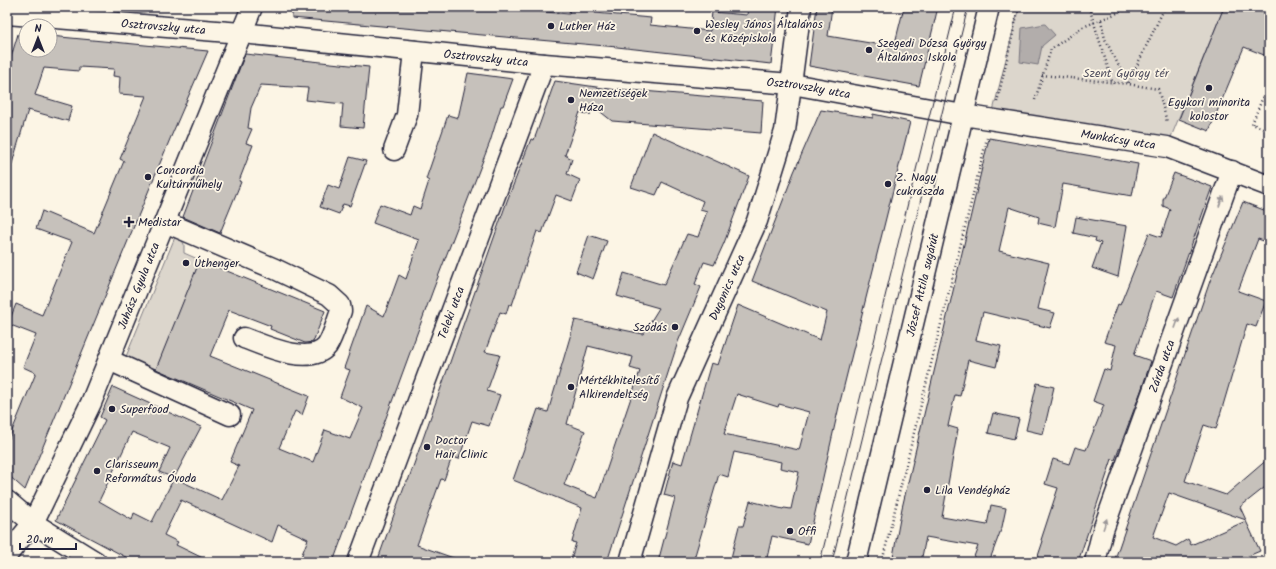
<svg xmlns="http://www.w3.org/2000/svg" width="1276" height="569" font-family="Kalam,sans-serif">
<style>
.green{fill:#dcd6cc;stroke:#7f7c84}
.water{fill:#b2adab;stroke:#78757e}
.building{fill:#c6c1bb;stroke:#22223b;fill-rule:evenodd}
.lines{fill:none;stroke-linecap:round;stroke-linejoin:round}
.minor-casing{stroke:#22223b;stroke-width:23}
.path{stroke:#22223b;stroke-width:2.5;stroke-dasharray:1 3;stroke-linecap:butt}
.minor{stroke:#fcf5e5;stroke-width:20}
.tram{stroke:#22223b;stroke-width:1}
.oneway{fill:#9a9698}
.poi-dot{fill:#22223b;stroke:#fcf5e5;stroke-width:1.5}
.labels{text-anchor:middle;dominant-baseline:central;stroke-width:3.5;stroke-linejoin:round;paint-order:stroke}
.poi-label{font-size:12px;fill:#22223b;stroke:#fcf5e5;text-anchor:start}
.street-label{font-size:12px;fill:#22223b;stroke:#fcf5e5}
.park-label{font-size:12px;fill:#504f5f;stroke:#fcf5e5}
</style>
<rect width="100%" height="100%" fill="#fcf5e5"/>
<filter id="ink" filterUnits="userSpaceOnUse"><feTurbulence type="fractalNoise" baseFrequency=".025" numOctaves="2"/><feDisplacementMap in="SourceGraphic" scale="8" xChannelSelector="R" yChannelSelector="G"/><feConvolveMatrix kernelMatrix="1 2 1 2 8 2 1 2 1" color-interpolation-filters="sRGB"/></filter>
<g filter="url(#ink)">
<path class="green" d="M1019 7H1224L1167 147 991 119Z
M175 237 181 239 184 244V253L200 260 156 371 125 359Z"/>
<path class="water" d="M1045 24 1055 35 1042 46 1038 65 1020 62 1022 28Z"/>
<path class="building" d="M292 7H522L521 10 569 14 570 7H596L595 13 651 18 650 25 710 31 712 12 747 15 748 7H778L771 64 617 47 292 18Z
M817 7H832L828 36 894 47 904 7H938L919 86 809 66Z
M1224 7H1249L1269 15V57L1244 47 1209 131 1179 119Z
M18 34H26V50H50V36L208 51 170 139 25 490 7 474V443L36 373 23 367 36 335 8 324 16 304 42 315 72 242 36 229 42 211 94 233 124 161 120 159 146 96 119 94 120 77 113 76 114 69 79 67V71L44 68 35 95 72 106 68 121 28 110 11 167 7 166V70Z
M245 54 369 67 363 128 341 126 343 104 306 100 308 88 261 85 251 108 248 128 252 129 246 143 253 145 239 181 241 182 220 233 183 217Z
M468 73 513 79 503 106H501L490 142 433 290 333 562H299L308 539 278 525 272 542 181 500 164 535 178 542 176 545 211 562H135L56 520 105 420 100 417 113 387 201 427 174 478 222 500 239 466 230 462 252 410 156 369 200 260 325 311 313 342 305 343 270 329 271 326 229 310 210 356 309 396 302 415 295 411 279 448 313 462 325 430 350 439 363 408 340 397 350 370 344 368 366 306 384 316 399 275 406 279 419 240 373 223 380 204 410 215 413 206 420 209 429 181 426 179 448 115 458 118ZM132 432 170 448 159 472 174 478 152 522 134 513 132 520 99 501Z
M555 81 617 90 618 89 763 101 761 133 612 121 592 105 590 115 580 112 565 155 572 159 567 174 580 180 572 201 556 195 542 233 537 231 512 305 509 304 506 314 500 312 485 352 500 355 487 391 500 395 489 426 472 421 459 459 452 457 444 480 441 479 417 545 459 560V562H377L406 481H408L507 201 531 139 534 140Z
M821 110 873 118V114L910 122 840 402 808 544 772 536 766 562H730L739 526H743L750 501 783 509 784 508 791 509 799 472 780 468 781 462 734 452 728 477 719 474 693 562H658L675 498 664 495 673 461 682 464 711 363 718 365 738 305 820 340 827 312 752 281 794 172ZM737 394 778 407 779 404 809 412 799 450 724 434Z
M652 132 749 176 724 243 714 265 704 262 695 284 701 287 678 342 607 562H570L576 543 572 542 582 508 513 480 538 409 548 412 575 320 643 334 659 308 617 296 624 273 664 285 687 234 698 237 707 211 700 209 703 201 662 182 656 195 631 187ZM588 346 633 357 630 368 640 371 597 498 564 485 585 431 567 424Z
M989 138 1138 164 1132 196 1063 184 1055 227 1038 223 1039 217 1009 207 999 251 1049 263 1038 309 1055 313 1050 328 983 312 976 340 1001 346 996 367 968 360 960 396 955 395 948 426 958 429 942 517 987 525 991 505 1006 508 1002 527 989 562H972L978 546 926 537 921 562H892L902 508Z
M350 157 366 161 350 206 343 204 339 214 320 207 328 185 339 189Z
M1174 173 1212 187 1173 297 1156 291 1134 355 1151 361 1141 391 1115 460 1112 459 1078 562H1036L1043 541 1041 540 1058 488 1045 484 1053 459 1069 464 1075 447 1086 450 1104 405 1093 401 1104 369 1110 371 1116 345 1104 342 1118 304 1120 305 1149 233 1161 237 1170 209 1163 206V200Z
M1243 202 1269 212V243L1258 239 1238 291 1266 301 1256 327 1247 324 1216 429 1204 425 1185 481 1226 495 1269 458V484L1240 507 1246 520 1169 493 1153 537 1176 546 1188 539 1191 545 1246 521 1260 551 1234 562H1114L1210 281Z
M1076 217 1127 226 1118 277 1092 268 1101 243 1095 241 1096 238 1073 233Z
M589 235 607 241 593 279 576 272Z
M1037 383 1054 387 1043 434 1026 430Z
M993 413 1019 419 1014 439 988 433Z"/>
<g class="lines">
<g class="minor-casing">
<g id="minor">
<path id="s1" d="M7 14 241 33 544 64 792 84 963 115 1167 147 1269 186"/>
<path d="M394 150 407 115 414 51"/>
<path d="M165 222 275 269 329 295 340 305 341 311C337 321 333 337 327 346 310 367 263 345 244 338"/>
<path d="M109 360 230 415"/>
<path d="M7 501 33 523 96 562"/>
<path id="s2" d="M7 555 33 523 91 403 252 7"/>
<path id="s3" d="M358 562 544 64"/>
<path id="s4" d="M630 562 677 398 757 221 785 131 801 7"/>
<path id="s5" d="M856 562 989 7"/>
<path id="s6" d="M1095 562 1103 530 1232 171"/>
</g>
</g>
<path class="path" d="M1089 7 1113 84
M1101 20 1105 39 1128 84 1158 89 1167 122
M1042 75 1128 84 1165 7
M1269 82 1252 124 1269 130
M1035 100 1051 49 1083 27 1132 7
M997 102 1019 7
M882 562 987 138"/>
<use href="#minor" class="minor"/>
<path class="tram" d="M820 562 956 7
M832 562 968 7"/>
</g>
<defs><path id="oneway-solid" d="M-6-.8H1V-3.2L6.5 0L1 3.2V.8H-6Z"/></defs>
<g class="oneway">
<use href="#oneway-solid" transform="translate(1221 201) rotate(-70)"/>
<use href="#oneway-solid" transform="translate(1177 323) rotate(-70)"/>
<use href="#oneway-solid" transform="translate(1105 524) rotate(-71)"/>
</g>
</g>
<g class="poi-dot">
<circle cx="551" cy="26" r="4"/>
<circle cx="697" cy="31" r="4"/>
<circle cx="869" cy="50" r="4"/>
<circle cx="1209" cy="88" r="4"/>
<circle cx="571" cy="100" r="4"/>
<circle cx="148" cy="177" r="4"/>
<circle cx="888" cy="184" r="4"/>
<path d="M127 216h4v4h4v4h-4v4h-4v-4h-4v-4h4z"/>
<circle cx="186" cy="263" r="4"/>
<circle cx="675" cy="327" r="4"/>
<circle cx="571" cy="387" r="4"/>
<circle cx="112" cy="409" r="4"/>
<circle cx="427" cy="447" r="4"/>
<circle cx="97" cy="471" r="4"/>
<circle cx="927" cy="490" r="4"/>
<circle cx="790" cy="531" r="4"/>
</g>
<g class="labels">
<g class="poi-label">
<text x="705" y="24">Wesley János Általános<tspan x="705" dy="14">és Középiskola</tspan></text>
<text x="559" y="26">Luther Ház</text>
<text x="877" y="43">Szegedi Dózsa György<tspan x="877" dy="14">Általános Iskola</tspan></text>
<text x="579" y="93">Nemzetiségek<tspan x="579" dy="14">Háza</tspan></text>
<text x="1209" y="102" text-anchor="middle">Egykori minorita<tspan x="1209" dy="14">kolostor</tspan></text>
<text x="156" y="170">Concordia<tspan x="156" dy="14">Kultúrműhely</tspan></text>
<text x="896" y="177">Z. Nagy<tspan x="896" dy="14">cukrászda</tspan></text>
<text x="138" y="222">Medistar</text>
<text x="194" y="263">Úthenger</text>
<text x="667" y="327" text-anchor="end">Szódás</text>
<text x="579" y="380">Mértékhitelesítő<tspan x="579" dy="14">Alkirendeltség</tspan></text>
<text x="120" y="409">Superfood</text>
<text x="435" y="440">Doctor<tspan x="435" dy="14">Hair Clinic</tspan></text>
<text x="105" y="464">Clarisseum<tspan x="105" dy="14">Református Óvoda</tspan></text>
<text x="935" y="490">Lila Vendégház</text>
<text x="798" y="531">Offi</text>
</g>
<g class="street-label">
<text stroke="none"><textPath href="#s1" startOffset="157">Osztrovszky utca</textPath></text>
<text stroke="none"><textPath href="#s1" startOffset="481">Osztrovszky utca</textPath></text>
<text stroke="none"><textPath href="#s1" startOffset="805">Osztrovszky utca</textPath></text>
<text stroke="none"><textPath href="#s1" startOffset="1119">Munkácsy utca</textPath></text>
<text stroke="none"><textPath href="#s5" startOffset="285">József Attila sugárút</textPath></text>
<text stroke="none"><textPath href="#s2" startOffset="301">Juhász Gyula utca</textPath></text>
<text stroke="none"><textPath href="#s4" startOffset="292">Dugonics utca</textPath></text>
<text stroke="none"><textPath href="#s3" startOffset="266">Teleki utca</textPath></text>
<text stroke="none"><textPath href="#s6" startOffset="207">Zárda utca</textPath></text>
</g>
<g class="park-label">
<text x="1126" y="73">Szent György tér</text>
</g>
</g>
<rect width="1276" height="569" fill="none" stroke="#fcf5e5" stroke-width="24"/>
<rect x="12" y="12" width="1252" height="545" fill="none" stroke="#22223b" stroke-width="1.5" filter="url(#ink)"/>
<g transform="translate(38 38)"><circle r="19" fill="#fcf5e5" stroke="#a5a1a1"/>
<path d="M0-3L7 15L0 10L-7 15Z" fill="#22223b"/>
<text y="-6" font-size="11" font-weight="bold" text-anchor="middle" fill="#22223b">N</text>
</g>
<path d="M20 543v6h56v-6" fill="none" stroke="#22223b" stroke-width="2"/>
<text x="26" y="543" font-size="12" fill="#22223b" stroke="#fcf5e5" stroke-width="3" paint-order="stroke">20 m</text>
</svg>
